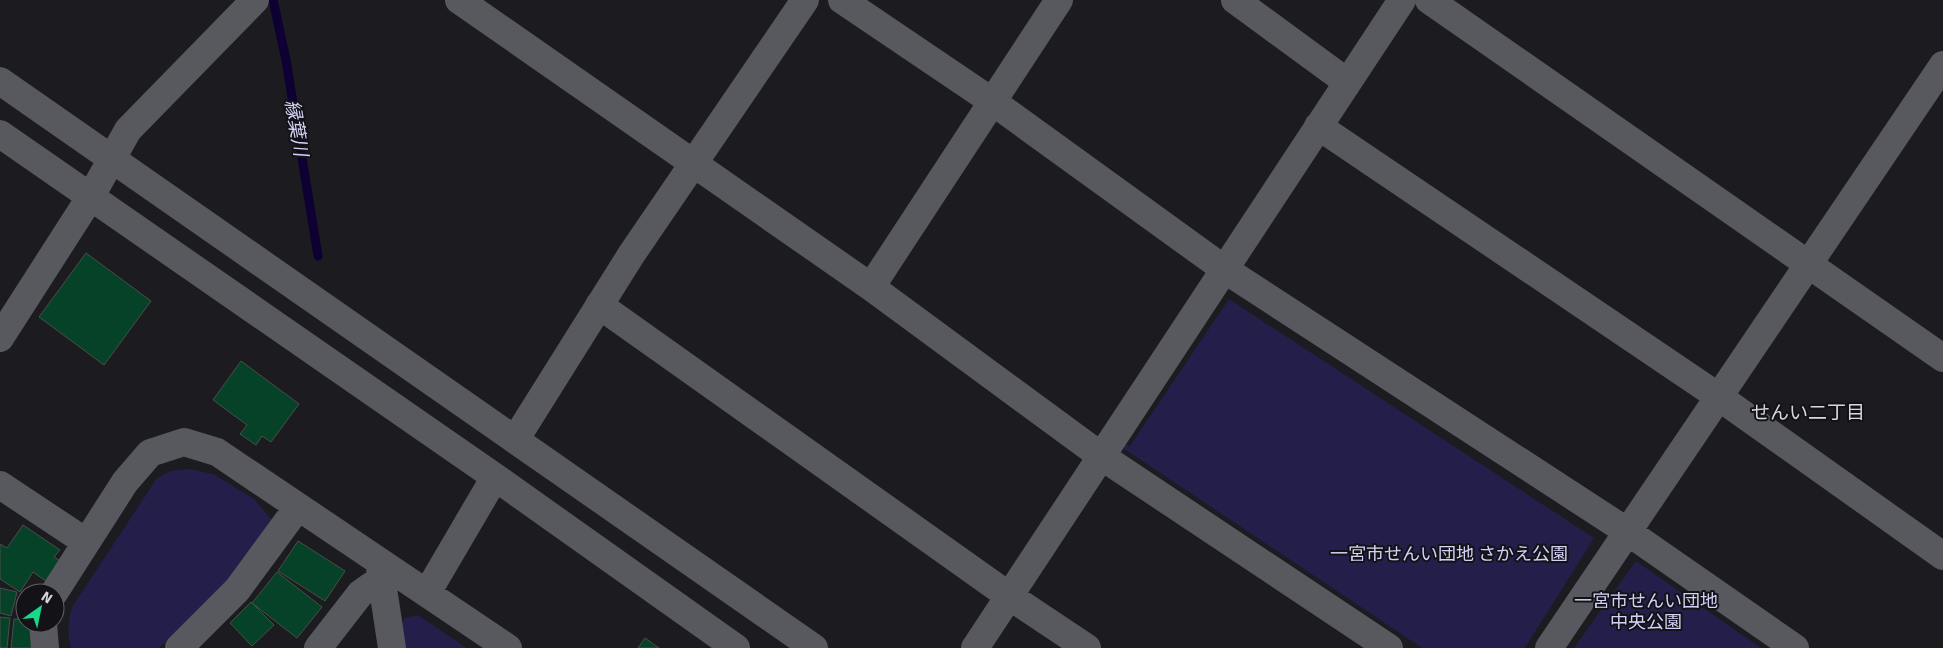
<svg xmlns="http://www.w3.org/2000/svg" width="1943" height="648" font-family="Signika,'Noto Sans JP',sans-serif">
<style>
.green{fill:#231f4a}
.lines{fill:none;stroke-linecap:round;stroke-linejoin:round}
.stream{stroke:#0e0033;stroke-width:9}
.building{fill:#054227;stroke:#494f4b}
.minor{stroke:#58585f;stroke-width:28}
.labels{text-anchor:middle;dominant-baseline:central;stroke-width:4;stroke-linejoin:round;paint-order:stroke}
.park-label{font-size:18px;fill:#d2d2f7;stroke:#121217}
.water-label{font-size:19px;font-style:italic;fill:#d1d2f6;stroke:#121217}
.neighbourhood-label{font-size:19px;fill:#d7d8db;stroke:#121217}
</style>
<rect width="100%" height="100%" fill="#1b1b20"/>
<path class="green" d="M1229 299 1594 538 1525 648H1422L1111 440 1130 446Z
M189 469 213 474 254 499 272 520 226 583 159 648H71C67 633 68 622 72 607L157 478 170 471Z
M1636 561 1761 648H1574Z
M418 615 467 648H403L399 627 405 618Z"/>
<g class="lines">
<path class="stream" d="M273 0 286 60 318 256"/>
</g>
<path class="building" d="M86 253 151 301 104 365 39 317Z
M241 361 299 404 271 442 262 436 256 445 240 434 247 425 213 400Z
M23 525 60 550 54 557 64 563 50 584 33 572 20 592 0 579V544L7 548Z
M298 541 345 571 325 601 278 571Z
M277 572 322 607 297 638 252 603Z
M0 588 17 592 11 616 0 613Z
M251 602 274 625 252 646 230 623Z
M0 617 10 618 7 648H0Z
M14 619H25V623H38L40 648H11Z
M645 638 659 648H638Z"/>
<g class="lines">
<path class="minor" d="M459 0 871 287 1101 456 1389 648
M842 0 993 102 1224 269 1628 532 1795 648
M1235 0 1347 82
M1429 0 1943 358
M0 81 814 648
M1318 126 1719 397 1943 556
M0 134 495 477 736 648
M871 287 1059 0
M599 305 1009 596 1087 648
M0 338 91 196 128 130 255 0
M515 440 631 255 805 0
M0 485 86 542
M379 562 392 648
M54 593 125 482 150 453 184 442 217 452 508 648
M427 593 495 477
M43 623 45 648
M179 648 237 590 298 507
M318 648 360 594 381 579
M975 648 1402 0
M1549 648 1943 65"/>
</g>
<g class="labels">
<g class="park-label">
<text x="1449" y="554">一宮市せんい団地 さかえ公園</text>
<text x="1646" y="601">一宮市せんい団地<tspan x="1646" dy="21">中央公園</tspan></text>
</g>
<g class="water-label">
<text transform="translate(296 128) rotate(80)">縁葉川</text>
</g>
<g class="neighbourhood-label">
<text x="1808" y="413">せんい二丁目</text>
</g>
</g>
<g transform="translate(40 608) rotate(33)"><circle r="24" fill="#121217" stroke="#616165"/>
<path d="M0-4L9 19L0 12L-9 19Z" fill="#17d989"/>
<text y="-8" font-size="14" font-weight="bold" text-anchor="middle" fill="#d7d8db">N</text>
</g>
</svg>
